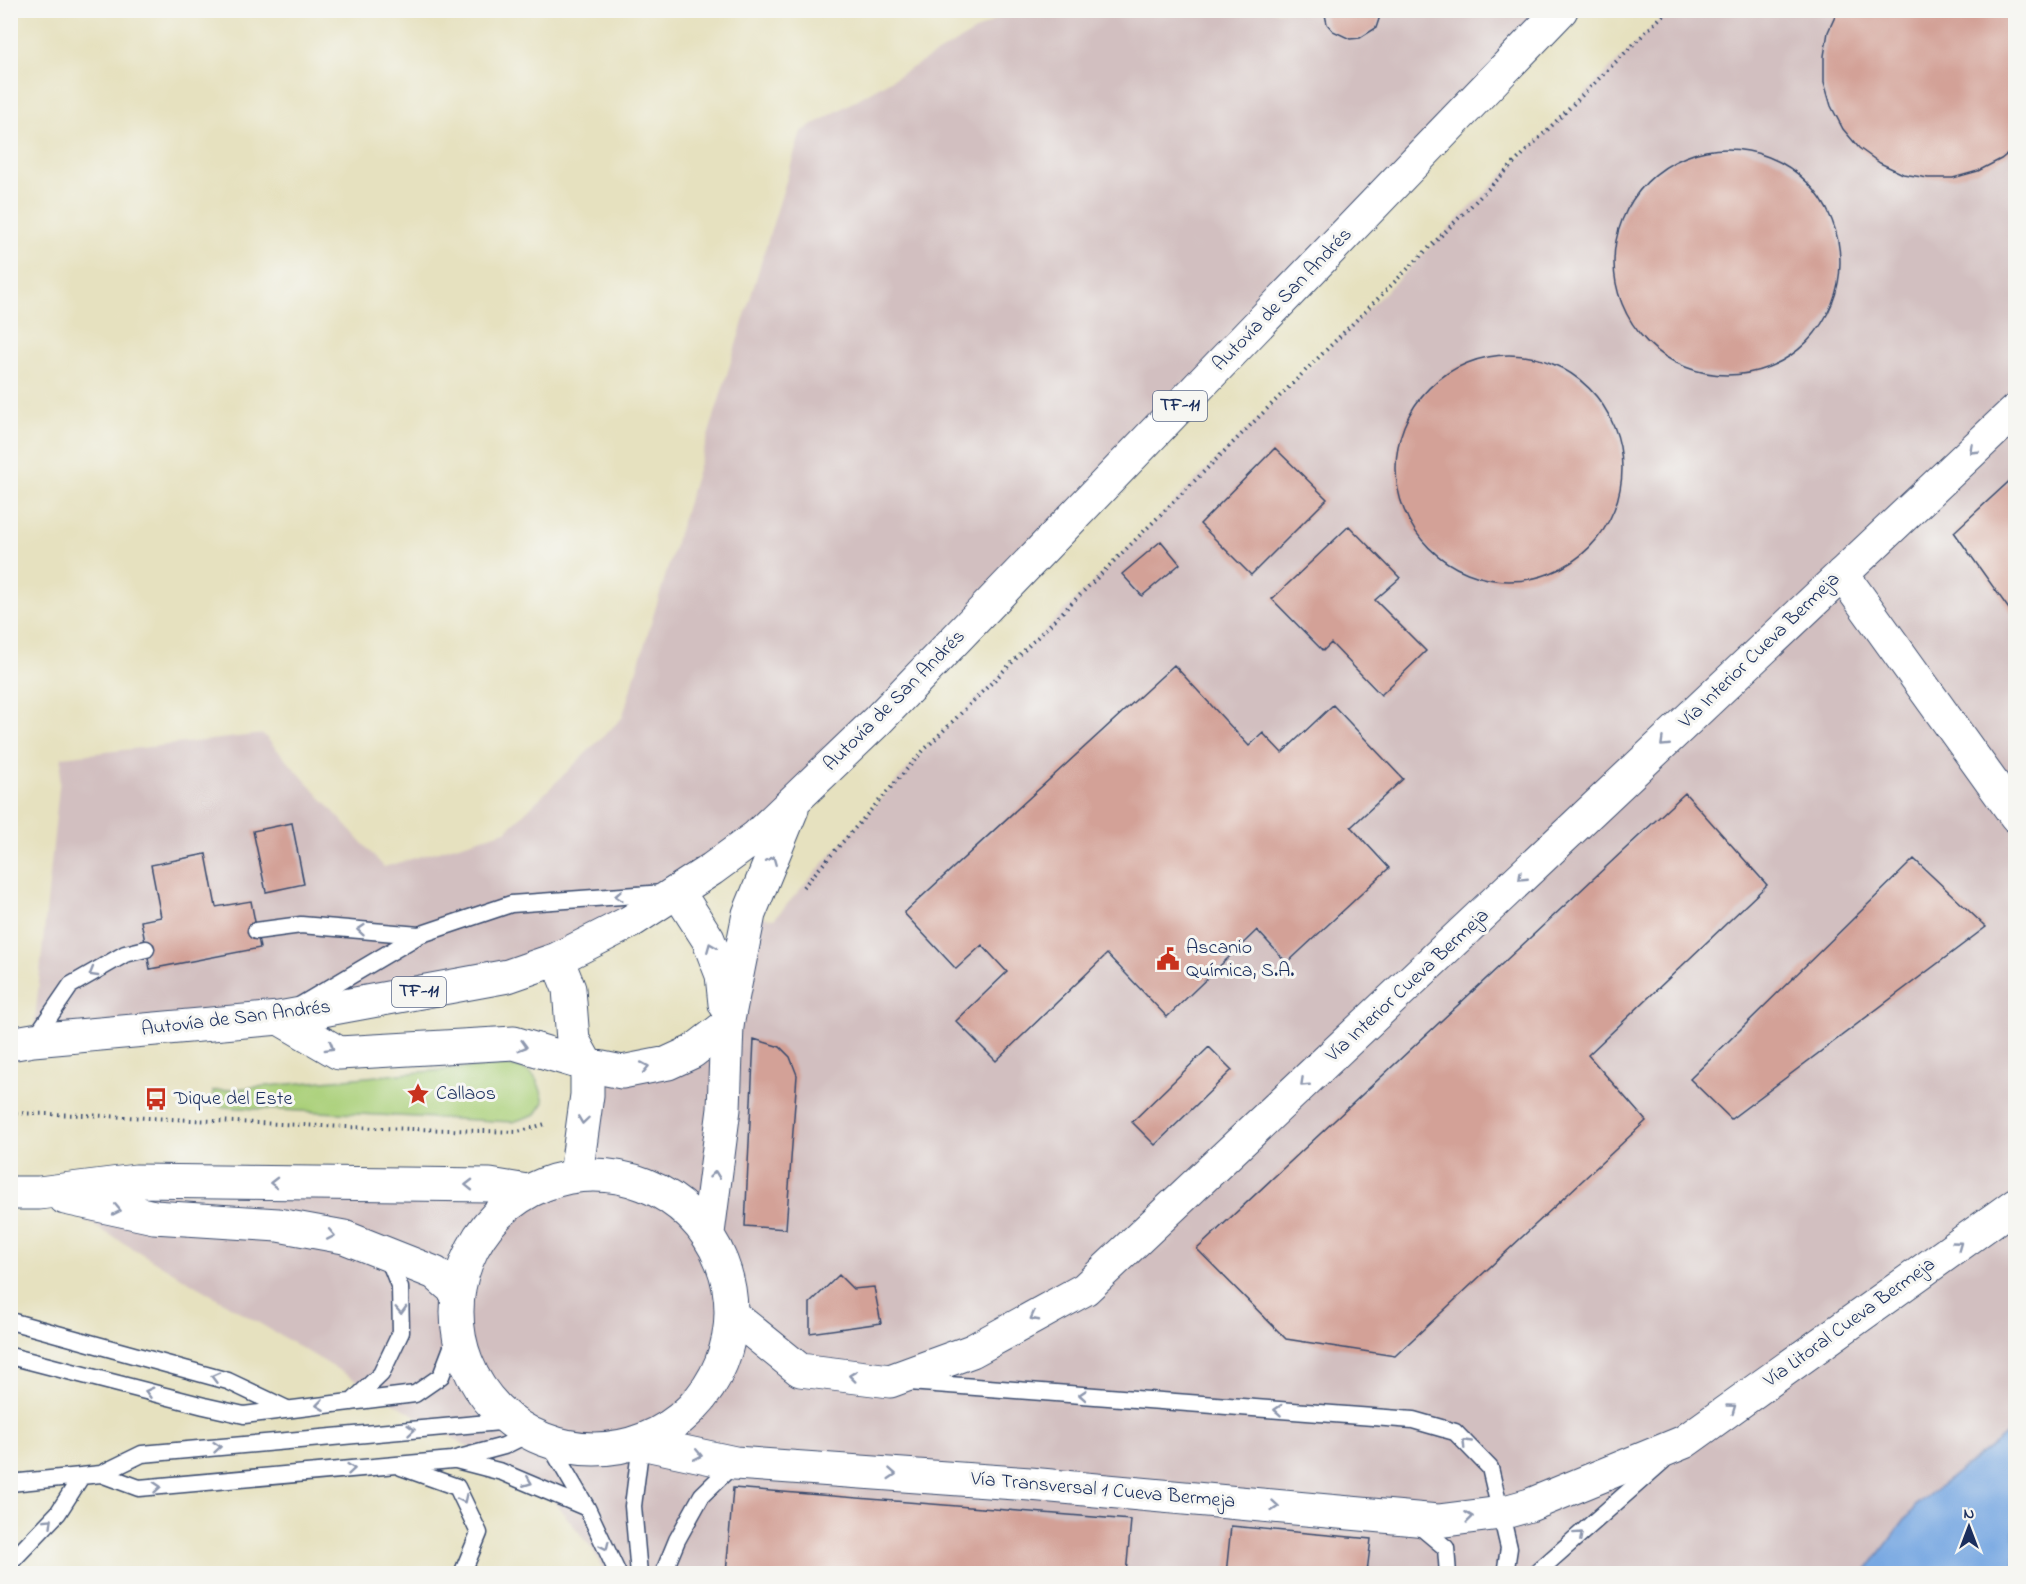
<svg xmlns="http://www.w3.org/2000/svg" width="2026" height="1584" font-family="'Indie Flower',sans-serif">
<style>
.industrial{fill:#d2bfc0}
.green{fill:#aad079;stroke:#62806c;stroke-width:1.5}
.water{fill:#78a8e2;stroke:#4a6ca0;stroke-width:1.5}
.building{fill:#d3a197}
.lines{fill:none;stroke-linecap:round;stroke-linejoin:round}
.service-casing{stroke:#394a6d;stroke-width:19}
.minor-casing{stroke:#394a6d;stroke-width:35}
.primary-casing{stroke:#394a6d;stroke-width:35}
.path{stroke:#394a6d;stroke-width:4;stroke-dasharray:1.5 4.5;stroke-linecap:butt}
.service{stroke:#fff;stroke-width:16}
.minor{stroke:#fff;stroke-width:33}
.primary{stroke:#fff;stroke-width:33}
.oneway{stroke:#8d97ae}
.labels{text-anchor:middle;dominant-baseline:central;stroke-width:6;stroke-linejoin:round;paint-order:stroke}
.shield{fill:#f6f6f2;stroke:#5d6b8a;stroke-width:1.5}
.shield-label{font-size:18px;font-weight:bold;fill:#1b2f5e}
.street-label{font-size:20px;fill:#1b2f5e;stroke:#f6f6f2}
.poi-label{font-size:20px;fill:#1b2f5e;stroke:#f6f6f2;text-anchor:start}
</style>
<rect width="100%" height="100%" fill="#f6f6f2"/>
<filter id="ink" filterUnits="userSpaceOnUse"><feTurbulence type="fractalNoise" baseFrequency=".0167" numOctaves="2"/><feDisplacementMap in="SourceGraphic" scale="12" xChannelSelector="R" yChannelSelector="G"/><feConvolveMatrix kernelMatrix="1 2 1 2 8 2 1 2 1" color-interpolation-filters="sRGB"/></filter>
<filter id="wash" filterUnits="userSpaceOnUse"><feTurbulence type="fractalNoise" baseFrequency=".008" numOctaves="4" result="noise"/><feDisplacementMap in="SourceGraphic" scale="24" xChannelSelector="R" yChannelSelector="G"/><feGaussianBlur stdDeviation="1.35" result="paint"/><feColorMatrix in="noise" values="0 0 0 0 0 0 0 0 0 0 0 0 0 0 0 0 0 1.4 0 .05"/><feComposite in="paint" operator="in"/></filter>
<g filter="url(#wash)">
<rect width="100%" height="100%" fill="#e6e1bf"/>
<path class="industrial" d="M1010 11H1561L796 800 557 959 33 1040 62 757 263 734 384 867 506 831 622 718 801 132Z
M1668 11H2015V1428L1917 1504 1865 1573H605L593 1550 548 1494 39 1193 527 1191 551 1181 576 1175 587 1095 622 1072 727 1025 749 914 774 919 923 751Z"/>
<path class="green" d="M499 1065C531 1068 536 1071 544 1102L536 1114 513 1122 221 1107 214 1103 213 1091Z"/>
<path class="water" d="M2015 1428V1573H1865L1917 1504Z"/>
<g id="blocks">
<path class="building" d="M1324 10H1382L1376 28 1360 38 1350 39 1333 31 1327 24Z
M1838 10H2016V147L2001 159 1978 171 1953 178H1928L1903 174 1880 163 1859 148 1843 129 1831 106 1824 82V56L1828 32Z
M1614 262a113 113 0 1 1 226 0a113 113 0 1 1-226 0Z
M1396 468a113 113 0 1 1 226 0a113 113 0 1 1-226 0Z
M1275 448 1327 499 1251 575 1200 524Z
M2016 475V619L1954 532Z
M1349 526 1400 578 1375 600 1426 651 1381 695 1331 643 1323 651 1272 599Z
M1161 541 1180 564 1142 596 1122 574Z
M1174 665 1249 746 1263 733 1282 753 1333 705 1403 779 1351 827 1389 868 1287 963 1257 930 1167 1017 1107 954 996 1061 956 1021 1007 972 982 945 956 969 904 913Z
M1685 793 1767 885 1588 1055 1646 1121 1395 1356 1286 1339 1197 1249Z
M292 823 304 884 266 892 253 831Z
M206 854 216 907 251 901 260 948 150 969 141 921 161 917 151 865Z
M1914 859 1986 927 1731 1119 1690 1079Z
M754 1039 780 1047 790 1057 797 1075 786 1229 745 1226Z
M1209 1047 1232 1070 1155 1145 1132 1122Z
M839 1275 853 1289 874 1287 881 1323 810 1333V1303Z
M733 1488 1131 1520 1126 1574H726Z
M1231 1526 1371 1539 1367 1572 1365 1574H1226Z"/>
</g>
</g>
<g filter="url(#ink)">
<use href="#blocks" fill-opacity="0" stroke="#394a6d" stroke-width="1.5"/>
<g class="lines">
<g class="service-casing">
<path id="service" d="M256 931 301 925 419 935
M301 1005 419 935 511 904 664 893
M34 1039 71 985 125 954 146 949
M10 1321 228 1381 287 1409
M10 1356 204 1406 244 1415 415 1394 441 1376 457 1334
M909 1382 1413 1420 1455 1432 1490 1468 1509 1548 1505 1574
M352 1402 381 1374 401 1332 400 1288 387 1255
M547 1440 587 1508 618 1574
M456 1460 502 1472 587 1508
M401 1467 457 1487 479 1533 462 1574
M101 1474 139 1488 452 1460 504 1446 528 1434
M10 1483 101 1474 142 1454 511 1421
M1416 1523 1446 1548 1448 1574
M10 1563 58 1513 81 1477
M639 1574 633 1506 641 1443
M663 1574 677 1540 702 1495 735 1463
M1535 1574 1663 1461"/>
</g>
<g class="minor-casing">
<path id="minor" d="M1842 574 2016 816
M457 1312a137 137 0 1 1 274 0a137 137 0 1 1-274 0Z
M576 1175 587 1095V1065
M10 1193H39L136 1181 490 1185 527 1191
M65 1198 154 1217 278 1225 344 1237 435 1273 457 1292
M708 1233 724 1109 727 1025
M732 1315 800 1370 890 1381 972 1351 1085 1289 2016 410
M641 1443 735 1463 1030 1484 1438 1521 1501 1513 1530 1505 1684 1442 2016 1204"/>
</g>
<g class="primary-casing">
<path id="primary" d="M678 892 708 939 722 975 725 1004
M557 959 569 989 573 1040 587 1065
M279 1018 339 1053 514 1043 587 1065 622 1072 668 1063 692 1052 727 1025 749 914 792 809
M10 1044 33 1040 279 1018 508 976 557 959 630 922 712 869 757 836 877 721 1561 10"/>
</g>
<path class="path" d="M803 887 923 751 1668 10
M10 1113 83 1115 345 1127 518 1132 545 1124"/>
<use href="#service" class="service"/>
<use href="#minor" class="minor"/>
<use href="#primary" class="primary"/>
</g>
<defs><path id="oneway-chevron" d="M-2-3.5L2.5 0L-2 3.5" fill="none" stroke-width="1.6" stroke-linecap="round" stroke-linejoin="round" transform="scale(1.5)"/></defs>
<g class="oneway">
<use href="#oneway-chevron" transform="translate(1973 450) rotate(137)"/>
<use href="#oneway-chevron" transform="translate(1664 743) rotate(136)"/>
<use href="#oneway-chevron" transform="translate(772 860) rotate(-68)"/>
<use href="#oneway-chevron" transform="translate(1522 877) rotate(136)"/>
<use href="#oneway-chevron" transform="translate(619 896) rotate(176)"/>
<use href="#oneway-chevron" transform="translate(361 930) rotate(-175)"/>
<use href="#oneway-chevron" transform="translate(711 947) rotate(-112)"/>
<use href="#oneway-chevron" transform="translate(93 973) rotate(150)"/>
<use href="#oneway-chevron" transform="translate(523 1046) rotate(16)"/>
<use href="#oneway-chevron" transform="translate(330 1047) rotate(30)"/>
<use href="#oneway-chevron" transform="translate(645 1067) rotate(-11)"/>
<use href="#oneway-chevron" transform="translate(1304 1083) rotate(137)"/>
<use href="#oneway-chevron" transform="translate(583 1120) rotate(98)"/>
<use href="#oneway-chevron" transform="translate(715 1175) rotate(-83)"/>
<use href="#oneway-chevron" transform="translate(274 1183) rotate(-179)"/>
<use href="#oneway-chevron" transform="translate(469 1185) rotate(-179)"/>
<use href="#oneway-chevron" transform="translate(117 1210) rotate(12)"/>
<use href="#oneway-chevron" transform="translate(331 1235) rotate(11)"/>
<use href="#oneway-chevron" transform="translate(1958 1245) rotate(-36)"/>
<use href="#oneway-chevron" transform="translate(401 1310) rotate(88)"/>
<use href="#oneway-chevron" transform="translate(1034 1317) rotate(152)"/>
<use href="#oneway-chevron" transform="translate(853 1376) rotate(-173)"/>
<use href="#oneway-chevron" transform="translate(215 1377) rotate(-165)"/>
<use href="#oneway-chevron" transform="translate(149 1392) rotate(-165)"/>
<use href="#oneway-chevron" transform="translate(1083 1395) rotate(-176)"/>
<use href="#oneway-chevron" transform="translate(320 1405) rotate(173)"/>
<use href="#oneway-chevron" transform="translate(1732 1408) rotate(-36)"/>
<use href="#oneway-chevron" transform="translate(1278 1410) rotate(-176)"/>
<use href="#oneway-chevron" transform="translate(411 1430) rotate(-5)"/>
<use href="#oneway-chevron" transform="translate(1466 1443) rotate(-134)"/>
<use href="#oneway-chevron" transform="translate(217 1447) rotate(-5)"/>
<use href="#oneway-chevron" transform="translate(698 1455) rotate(12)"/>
<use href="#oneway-chevron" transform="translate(351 1469) rotate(-5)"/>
<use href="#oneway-chevron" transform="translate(892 1474) rotate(4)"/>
<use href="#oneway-chevron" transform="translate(528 1482) rotate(22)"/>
<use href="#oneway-chevron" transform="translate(157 1487) rotate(-5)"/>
<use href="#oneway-chevron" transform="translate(463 1499) rotate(65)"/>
<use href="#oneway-chevron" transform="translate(1275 1506) rotate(5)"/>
<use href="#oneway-chevron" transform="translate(1469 1517) rotate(-7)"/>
<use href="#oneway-chevron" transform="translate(49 1522) rotate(-44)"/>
<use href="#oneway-chevron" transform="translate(1579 1535) rotate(-42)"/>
<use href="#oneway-chevron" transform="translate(605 1546) rotate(65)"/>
</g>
</g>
<defs>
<g id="civic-bare" transform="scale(1.8)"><path d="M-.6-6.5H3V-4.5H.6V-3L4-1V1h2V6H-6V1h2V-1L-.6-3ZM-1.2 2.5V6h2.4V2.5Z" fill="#c8321e" stroke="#f6f6f2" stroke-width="2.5" paint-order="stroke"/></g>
<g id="sight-bare" transform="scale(1.8)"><path d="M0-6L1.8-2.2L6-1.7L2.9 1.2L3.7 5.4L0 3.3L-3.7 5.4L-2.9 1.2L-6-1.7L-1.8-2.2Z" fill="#c8321e" stroke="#f6f6f2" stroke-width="2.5" paint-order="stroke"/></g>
<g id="bus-bare" transform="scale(1.8)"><path d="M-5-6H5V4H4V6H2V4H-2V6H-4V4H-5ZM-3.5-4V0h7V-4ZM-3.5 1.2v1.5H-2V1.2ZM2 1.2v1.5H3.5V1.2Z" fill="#c8321e" stroke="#f6f6f2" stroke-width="2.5" paint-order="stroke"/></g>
</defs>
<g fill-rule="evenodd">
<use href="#civic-bare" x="1168" y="959"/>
<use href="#sight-bare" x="418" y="1094"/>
<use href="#bus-bare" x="156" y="1099"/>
</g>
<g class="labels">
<g class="shield">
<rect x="1153" y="391" width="54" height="30" rx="4.5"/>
<rect x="392" y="977" width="54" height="30" rx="4.5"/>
</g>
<g class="shield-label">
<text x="1180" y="406">TF-11</text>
<text x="419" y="992">TF-11</text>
</g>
<g class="street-label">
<text transform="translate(1283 300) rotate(-46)">Autovía de San Andrés</text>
<text transform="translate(1760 651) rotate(-44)">Vía Interior Cueva Bermeja</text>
<text transform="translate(895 701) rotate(-45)">Autovía de San Andrés</text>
<text transform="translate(1408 986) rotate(-43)">Vía Interior Cueva Bermeja</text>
<text transform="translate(236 1019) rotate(-7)">Autovía de San Andrés</text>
<text transform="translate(1850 1323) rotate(-36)">Vía Litoral Cueva Bermeja</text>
<text transform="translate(1103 1491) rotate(5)">Vía Transversal 1 Cueva Bermeja</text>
</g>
<g class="poi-label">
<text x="1186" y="948">Ascanio<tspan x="1186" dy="23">Química, S.A.</tspan></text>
<text x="436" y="1094">Callaos</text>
<text x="174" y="1099">Dique del Este</text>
</g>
</g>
<rect width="2026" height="1584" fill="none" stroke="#f6f6f2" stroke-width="36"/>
<g transform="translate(1969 1527)" stroke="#f6f6f2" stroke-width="4.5" paint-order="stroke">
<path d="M0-4.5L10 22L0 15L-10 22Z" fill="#1b2f5e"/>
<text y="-9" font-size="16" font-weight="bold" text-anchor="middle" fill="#1b2f5e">N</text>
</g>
</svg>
